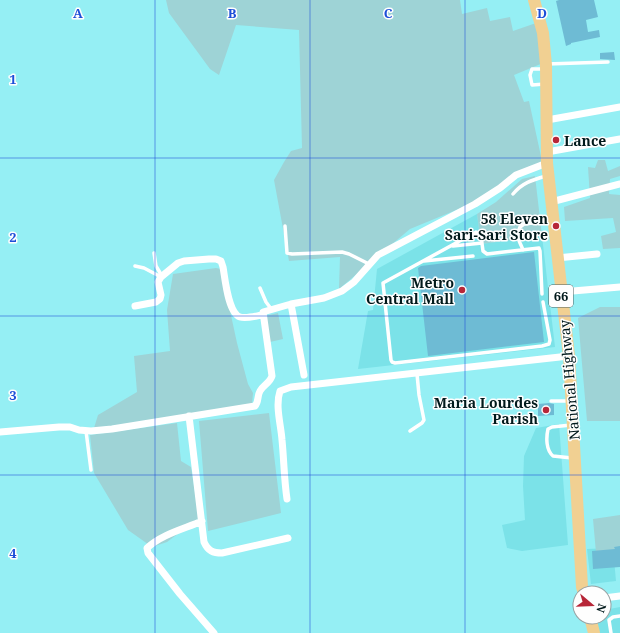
<svg xmlns="http://www.w3.org/2000/svg" width="620" height="633" font-family="'Noto Serif',serif">
<style>
.built{fill:#7be2e8}
.green{fill:#9ed3d6}
.building{fill:#6ebbd4}
.lines{fill:none;stroke-linecap:round;stroke-linejoin:round}
.service{stroke:#fff;stroke-width:3.5}
.minor{stroke:#fff;stroke-width:7}
.primary{stroke:#f1d092;stroke-width:12}
.grid{fill:none;stroke:#1d4ed8;stroke-width:1;stroke-opacity:0.55}
.poi-dot{fill:#b72638;stroke:#fefefe;stroke-width:1.5}
.labels{text-anchor:middle;dominant-baseline:central;stroke-width:3;stroke-linejoin:round;paint-order:stroke}
.shield{fill:#fefefe;stroke:#4c5e5f;stroke-width:1}
.shield-label{font-size:13px;font-weight:bold;fill:#00191b}
.poi-label{font-size:14px;font-weight:bold;fill:#00191b;stroke:#fefefe;text-anchor:end}
.street-label{font-size:14px;fill:#00191b;stroke:#fefefe}
.grid-label{font-size:13px;text-anchor:middle;font-weight:bold;fill:#1d4ed8;stroke:#fefefe;stroke-width:3;stroke-linejoin:round;paint-order:stroke}
</style>
<rect width="100%" height="100%" fill="#95eff4"/>
<path class="built" d="M477 214 481 244 542 236 555 347 358 369 368 311 373 310 377 269Z
M559 424 568 545 522 551 507 548 502 525 525 520 523 486 524 456 536 428Z
M613 548 616 581 591 584 587 549Z
M620 607V633H596L592 617H604V610Z"/>
<path class="green" d="M166 0H460L462 14 487 8 490 21 510 17 513 31 539 22 543 63 514 75 524 102 529 101 542 161 478 201 410 229 339 289 340 257 289 261 274 180 284 162 291 151 302 148 299 30 236 25 219 75 210 69 169 13Z
M598 160H605L608 171 620 166V176L610 179 609 194 620 195V256V248L603 249 601 236 616 232 613 218 565 221 564 207 590 198 588 167 595 168Z
M535 176 542 236 481 244 477 214 496 202 522 179Z
M216 268 221 269 237 343 248 384 253 393 252 404 135 423 94 428 98 415 137 392 134 356 170 351 167 310 173 274Z
M600 307H620V421H587L578 318Z
M278 313 283 339 270 342 265 316Z
M269 413 281 513 208 531 199 421Z
M177 423 181 461 191 467 199 518 167 542 152 547 128 530 94 473 90 435Z
M620 515V551L596 553 593 519Z"/>
<path class="building" d="M559 0H594L598 17 586 20 588 32 599 30 600 37 571 43V44L566 46 556 1Z
M614 52 615 60 600 59V53Z
M534 252 544 342 428 356 418 268 421 266Z
M549 403 554 404V415L538 416V404Z
M620 546V567L593 569 592 551 615 549 614 547Z"/>
<g class="lines">
<path class="service" d="M547 64 608 62
M545 69H532L530 75 532 85 545 84
M513 194C522 183 532 180 546 176
M285 226 287 253 292 254 342 252 349 254 369 264
M453 246 482 243
M523 250C520 242 515 236 520 227L524 224 551 221
M154 253 156 266 162 276
M424 261 473 256
M135 266 144 268 161 277
M260 288 266 302 272 310
M542 294 540 251 539 248 487 254 483 251 481 236 480 234 476 232 383 283 391 360 392 362 395 363 542 346 549 344 550 340 543 302
M553 296H560
M551 401H569
M571 425 552 427 548 429C546 438 546 450 553 456L572 458
M86 431 91 470
M410 431 422 423 424 420 419 395 417 374
M611 633 609 620 613 617 620 616"/>
<path class="minor" d="M547 120 620 107
M547 152 620 139
M551 202 620 184
M557 258 597 254
M561 292 620 287
M291 304 304 375
M135 306 156 302 160 299 161 295 158 282 161 277 178 263 184 261 209 259H216L221 261 223 267C225 278 228 313 240 317 246 319 256 316 262 315
M189 416 204 542C208 551 213 553 222 553L288 538
M0 432 59 427H70L79 430 91 431 112 429 255 406C259 402 257 396 260 391 263 385 270 383 272 376L263 312 291 304 324 298 342 291 354 282 378 255 475 204 500 188 516 175 547 163
M287 499C284 479 284 460 282 440 281 425 275 406 280 391L291 387 569 356
M202 521C184 529 162 534 147 548L148 553 180 594 214 633
M604 598 620 596"/>
<path class="primary" d="M534 0 543 33 546 65 547 163 569 356 582 587 584 593
M590 617 594 633"/>
</g>
<path class="grid" d="M155 0V633M310 0V633M465 0V633M0 158H620M0 316H620M0 475H620"/>
<g class="poi-dot">
<circle cx="556" cy="140" r="4"/>
<circle cx="556" cy="226" r="4"/>
<circle cx="462" cy="290" r="4"/>
<circle cx="546" cy="410" r="4"/>
</g>
<g class="labels">
<rect class="shield" x="549" y="285" width="24" height="22" rx="3"/>
<g class="shield-label">
<text x="561" y="296">66</text>
</g>
<g class="poi-label">
<text x="564" y="140" text-anchor="start">Lance</text>
<text x="548" y="218">58 Eleven<tspan x="548" dy="16">Sari-Sari Store</tspan></text>
<text x="454" y="282">Metro<tspan x="454" dy="16">Central Mall</tspan></text>
<text x="538" y="402">Maria Lourdes<tspan x="538" dy="16">Parish</tspan></text>
</g>
<g class="street-label">
<text transform="translate(569 380) rotate(-95)">National Highway</text>
</g>
</g>
<g class="grid-label">
<text x="78" y="18">A</text>
<text x="232" y="18">B</text>
<text x="388" y="18">C</text>
<text x="542" y="18">D</text>
<text x="13" y="84">1</text>
<text x="13" y="242">2</text>
<text x="13" y="400">3</text>
<text x="13" y="558">4</text>
</g>
<g transform="translate(592 605) rotate(109)"><circle r="19" fill="#fefefe" stroke="#98a2a3"/>
<path d="M0-3L7 15L0 10L-7 15Z" fill="#b72638"/>
<text y="-6" font-size="11" font-weight="bold" text-anchor="middle" fill="#00191b">N</text>
</g>
</svg>
